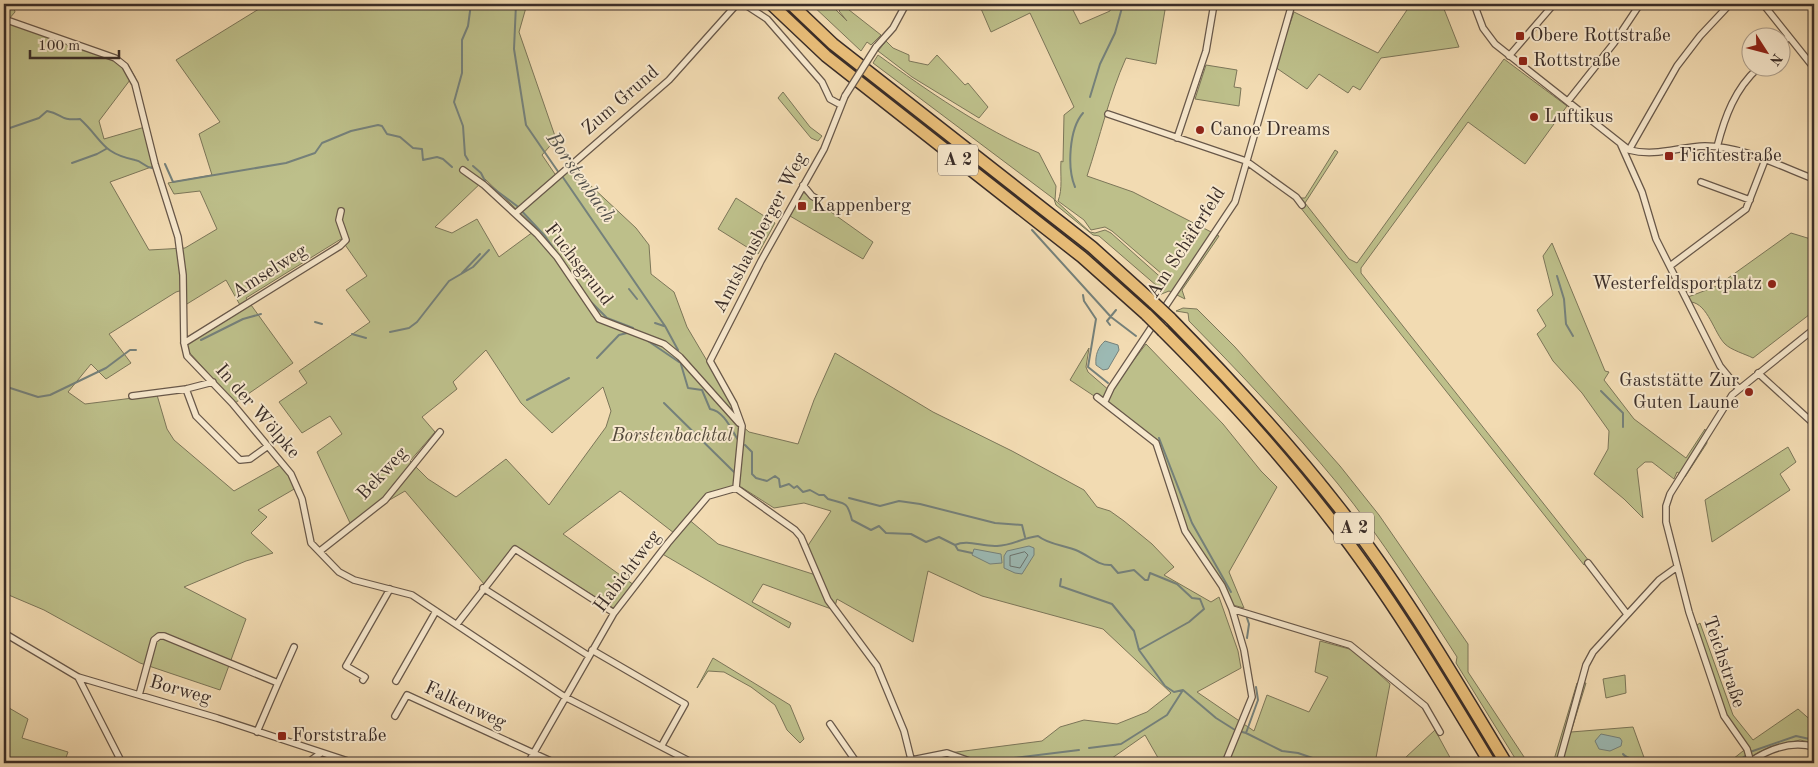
<svg xmlns="http://www.w3.org/2000/svg" width="1818" height="767" font-family="'Old Standard TT',serif">
<style>
.green{fill:#bdbf8a;stroke:#7c7659;fill-rule:evenodd}
.water{fill:#9cb9b3;stroke:#75817b}
.lines{fill:none;stroke-linecap:round;stroke-linejoin:round}
.shore{stroke:#6b736e;stroke-width:1}
.stream{stroke:#75817b;stroke-width:2}
.minor-casing{stroke:#68584a;stroke-width:8}
.motorway-casing{stroke:#3a2d28;stroke-width:14}
.minor{stroke:#f7e8cd;stroke-width:5.5}
.motorway{stroke:#e9be79;stroke-width:11}
.minor-bridge-casing{stroke:#68584a;stroke-width:8;stroke-linecap:butt}
.motorway-bridge-casing{stroke:#3a2d28;stroke-width:14;stroke-linecap:butt}
.minor-bridge{stroke:#f7e8cd;stroke-width:5.5}
.motorway-bridge{stroke:#e9be79;stroke-width:11}
.poi-dot{fill:#8f2418;stroke:#f7e8cd;stroke-width:2}
.labels{text-anchor:middle;dominant-baseline:central;stroke-width:4;stroke-linejoin:round;paint-order:stroke}
.shield{fill:#f7e8cd;stroke:#73655a;stroke-width:1}
.shield-label{font-size:18px;font-weight:bold;fill:#3a2d28}
.poi-label{font-size:19px;fill:#3a2d28;stroke:#f7e8cd;text-anchor:start}
.street-label{font-size:19px;fill:#3a2d28;stroke:#f7e8cd}
.park-label{font-size:19px;font-style:italic;fill:#544a3c;stroke:#f7e8cd}
.water-label{font-size:20px;font-style:italic;fill:#52504b;stroke:#f7e8cd}
</style>
<rect width="100%" height="100%" fill="#f2dbb2"/>
<filter id="stains"><feTurbulence type="fractalNoise" baseFrequency=".004" numOctaves="4"/><feColorMatrix values="0 0 0 0 .2 0 0 0 0 .09 0 0 0 0 .02 0 0 0 .5 -.17"/></filter>
<radialGradient id="worn" r=".72"><stop offset=".6" stop-color="#630" stop-opacity="0"/><stop offset="1" stop-color="#630" stop-opacity=".3"/></radialGradient>
<path class="green" d="M4 4H13L15 12 8 20 117 56 128 65 135 77 130 80 99 121 104 139 145 127 154 166 110 182 149 250 185 248 217 229 200 191 174 194 168 183 212 175 199 134 220 122 176 60 267 4H527L519 32 556 139 542 155 557 177 573 165 590 185 636 228 649 245 651 274 674 292 687 327 732 403 740 424 749 432 798 444 814 400 835 353 933 412 1012 451 1084 490 1097 507 1110 511 1124 521 1152 544 1174 567 1164 575 1211 602 1219 597 1238 651 1241 668 1197 692 1254 731 1267 695 1309 712 1328 677 1315 672 1320 641 1353 650 1390 684 1375 763H1161L1145 735 1105 763H976L949 753 1042 741 1060 727 1084 720 1117 724 1147 712 1171 693 1103 629 982 596 928 571 913 642 837 599 834 610 763 584 752 602 791 623 789 628 659 552 674 533 620 491 563 534 634 585 615 609 515 547 484 584 405 491 350 523 317 452 342 434 330 416 302 433 279 402 307 383 299 371 370 322 346 290 367 276 341 239 246 298 293 363 235 403 181 343 240 305 226 280 182 307 183 290 176 292 109 334 131 363 106 379 91 364 68 392 85 404 157 395 167 429 174 440 234 491 282 464 296 488 258 510 267 517 251 533 273 553 246 561 184 587 246 619 220 690 140 663 44 610 4 593V76L7 74 4 68V23L6 22ZM485 179 537 229 499 257 477 219 452 233 435 227ZM486 350 521 403 552 433 603 387 611 411 606 427 549 505 506 459 456 497 428 479 410 461 435 432 422 417 457 389 453 382ZM738 485 774 508 804 503 831 511 807 547 819 576 718 544 687 518 707 493Z
M811 4H830L847 21 839 11 844 6 881 35 871 45 867 42 861 51Z
M979 4H1070L1080 24 1110 11 1111 4H1166L1156 64 1126 58C1109 96 1100 137 1087 176L1133 192 1219 236 1182 290 1185 299 1169 291 1159 295 1157 286 1099 236 1093 235 1056 205 1054 199 873 63 878 55C928 91 982 129 1039 153L1056 186 1055 200 1090 232 1095 233 1105 230 1111 233 1166 282 1162 274 1112 231 1105 227 1091 230 1084 220 1058 201C1063 189 1060 174 1061 161L1063 162 1064 115 1074 107 1030 13 991 32Z
M1411 4H1442L1459 47 1381 58 1360 90 1353 86 1348 93 1319 74 1307 89 1275 67 1294 12 1378 53Z
M886 41 893 48 909 55V61L928 65 937 55 965 85 968 83 988 107 979 118 912 77 878 51Z
M1504 59 1567 106 1525 164 1468 122 1361 268V273L1589 561 1584 565 1300 207 1301 198H1305L1335 150 1338 152 1305 203 1349 259 1357 263Z
M1206 65 1237 70 1234 87 1241 88 1239 106 1195 99Z
M783 92 810 127 822 136 818 141 811 138 778 98Z
M803 192 873 242 863 259 790 216Z
M736 198 775 223 758 254 718 229Z
M1791 233 1814 240V311L1753 358C1745 354 1731 350 1725 344 1714 333 1708 304 1691 302L1688 297 1717 286Z
M1552 243 1605 371 1609 372 1604 380 1634 419 1686 458 1705 429 1707 443 1685 477 1677 472 1674 479 1652 462H1645L1637 469 1643 518 1624 499 1594 474 1608 449 1609 431 1582 393 1553 361 1537 334 1546 326 1537 310 1553 295 1543 256Z
M1183 308 1197 309 1235 347 1340 466 1379 515 1468 644V672L1528 763H1518L1456 663 1457 657C1419 598 1382 539 1338 484 1291 427 1241 374 1189 321L1188 313 1176 311Z
M1146 344 1223 424 1261 471 1277 487 1229 572 1244 608 1233 605 1224 583 1186 531 1158 452 1149 440 1100 400 1070 380 1089 348 1086 367 1088 372 1110 391Z
M1788 447 1796 462 1780 474 1790 490 1712 542 1705 500Z
M1700 623 1733 715 1753 740 1798 709 1814 723V743L1800 740 1779 745 1759 752 1743 763H1728L1748 747 1722 717 1697 625Z
M713 658 790 705 804 739 800 743 787 730 775 705 751 687 724 672 708 671 697 688Z
M1625 675 1626 693 1606 698 1603 679Z
M1577 683H1586L1571 732 1633 727 1646 763H1553Z
M4 705 28 719 22 738 68 752 64 763H4Z
M1435 730 1453 763H1402L1405 758Z"/>
<path class="water" d="M1105 341 1118 345 1119 350 1108 369 1103 370 1096 365C1095 355 1098 347 1105 341Z
M1029 546 1034 548V555L1022 574 1015 573 1004 568V556L1007 551Z
M974 549 1001 554 1002 563 990 564 972 555Z
M1601 734 1620 738 1622 741 1621 746 1610 751 1599 749 1595 741Z"/>
<g class="lines">
<path class="shore" d="M1025 552 1028 555 1020 568 1010 566V556Z"/>
<path class="stream" d="M516 4 514 49 526 125 559 173
M1090 97 1100 64 1115 33 1123 4
M4 130 39 118 47 111C63 114 59 121 80 119 103 140 101 153 135 160 142 161 144 167 152 168
M468 160 465 155 463 126 454 102 462 73V40L468 26 471 4
M72 163 97 154 106 149
M165 164 173 182 286 163 315 153 322 143 351 131 378 125 382 126 387 134 400 137 413 148 422 149 423 160 437 157 443 159 452 167
M473 166 481 173 486 183 517 206 545 236 582 289
M562 176 665 326 678 350
M1075 187C1067 168 1069 129 1083 113
M1032 230 1111 317 1136 336
M462 273 480 254
M1557 276 1564 299 1566 324 1573 336
M629 289 637 299
M1083 295 1084 301 1096 319 1088 367 1108 383
M589 300 607 318 633 328
M315 322 322 324
M655 323 664 326
M1110 325 1107 321 1116 310
M390 332 409 328 417 322 449 281 473 267 489 250
M352 334 366 338
M201 340 243 319 261 314
M648 341 679 362
M597 358 619 335 627 333
M680 361 688 388 702 390 710 409C724 411 731 429 738 440
M4 386 38 397 50 395 106 368 130 350H136
M1601 391 1623 413V427
M527 400 569 378
M664 403 735 473
M1159 438 1192 523 1231 592
M745 445 752 452V474L756 478 767 481 775 476 779 479 780 487 789 484 794 488 797 486 803 492 810 490 819 495H824L828 499C844 504 847 500 852 520L871 530 879 526 886 533 911 534 926 542 939 537 955 545C968 539 982 547 997 546 1013 545 1022 538 1038 536 1049 545 1065 545 1078 551 1089 556 1099 566 1111 565L1118 573 1134 570 1145 580H1148L1150 573 1177 584 1192 598 1200 599 1204 609 1189 622 1139 650 1165 686 1174 692 1183 690 1216 718 1235 730 1246 733 1282 751 1298 753 1327 763
M849 498 880 506 899 501 920 504 995 523 1022 525 1025 537
M955 545 958 550 972 553
M1061 579 1060 586 1112 604 1134 631 1139 650
M1247 618 1249 624 1247 638
M1246 733 1258 700 1256 687
M1089 748 1121 744 1167 715 1183 690
M1750 752 1796 736 1814 740
M1623 754C1628 760 1635 758 1641 763
M980 762 1079 750
M1734 763 1747 755"/>
<g class="minor-casing">
<path id="minor" d="M744 4 767 19 822 82 830 99 841 105
M1474 4 1483 28 1495 44 1629 150C1656 157 1678 147 1705 146 1742 146 1780 166 1814 179
M1763 4 1814 68
M4 19 115 58 125 66 135 84 155 164 178 237 183 275 184 343 187 356 232 403 291 474 302 499 311 543 339 572 354 580 412 595 565 697 693 763
M1780 44 1788 38
M876 47 893 28 906 4
M1509 56 1554 4
M1568 101 1614 43 1640 4
M1108 114 1246 161 1296 197 1302 205
M1177 138 1206 51 1214 4
M1621 145 1642 192 1656 239 1720 366 1738 388
M1717 147C1725 116 1735 89 1758 68
M1629 150 1677 66 1700 36 1730 4
M463 170 484 185 537 234 557 257 599 319 664 344 680 357 739 423
M1701 182 1750 200
M803 185 812 196 819 200
M516 213 669 80 737 4
M1670 266 1746 209 1765 160
M184 343 340 246 346 240 339 220 341 211
M1758 373 1814 424
M186 389 196 416 240 460 250 459 268 446
M132 396 186 389 213 382
M1097 397 1156 443 1185 531 1222 586 1232 609 1244 650 1252 697 1225 763
M1105 401 1111 388 1235 202 1292 4
M736 488 742 426 734 404 710 361 761 261 824 149 845 96
M736 488 795 530 801 537 828 600 877 666 904 731 912 763
M320 551 385 500 440 432
M1588 563 1627 614
M483 588 589 656
M1232 609 1350 645 1425 706 1440 732
M457 624 515 549 614 613
M4 633 78 677 217 718 354 763
M592 650 685 704 662 745
M78 677 122 763
M363 680 365 677 346 666 390 589
M396 681 436 611
M278 683 294 647
M139 695 154 640 159 636H164L278 683 257 732
M395 716 407 695 555 763
M830 724 857 763
M912 760 947 753 975 763
M307 763 321 753
M528 763 614 613 668 543 708 496 736 488
M1559 763 1586 665 1593 652 1659 580 1677 567
M1748 763C1767 750 1791 740 1814 747
M1751 763 1747 749 1724 716 1689 612 1666 522V506L1670 494 1732 395 1814 329"/>
</g>
<g class="motorway-casing">
<path id="motorway" d="M771 4 826 56 1082 257 1147 315
M791 4 833 44 1092 247 1154 303
M1170 318C1230 379 1288 442 1341 510 1403 589 1454 677 1506 763
M1163 331C1223 391 1280 453 1331 520 1391 597 1440 680 1490 763"/>
</g>
<use href="#minor" class="minor"/>
<use href="#motorway" class="motorway"/>
<g class="minor-bridge-casing">
<path id="minor-bridge" d="M845 96 876 47"/>
</g>
<g class="motorway-bridge-casing">
<path id="motorway-bridge" d="M1154 303 1170 318
M1147 315 1163 331"/>
</g>
<use href="#minor-bridge" class="minor-bridge"/>
<use href="#motorway-bridge" class="motorway-bridge"/>
</g>
<g class="poi-dot">
<rect x="1515" y="31" width="10" height="10" rx="2.5"/>
<rect x="1518" y="56" width="10" height="10" rx="2.5"/>
<circle cx="1534" cy="117" r="5"/>
<circle cx="1200" cy="130" r="5"/>
<rect x="1664" y="151" width="10" height="10" rx="2.5"/>
<rect x="797" y="201" width="10" height="10" rx="2.5"/>
<circle cx="1772" cy="284" r="5"/>
<circle cx="1749" cy="392" r="5"/>
<rect x="277" y="731" width="10" height="10" rx="2.5"/>
</g>
<g class="labels">
<g class="shield">
<rect x="938" y="144.5" width="40" height="31" rx="4"/>
<rect x="1334" y="512.5" width="40" height="31" rx="4"/>
</g>
<g class="shield-label">
<text x="958" y="160">A 2</text>
<text x="1354" y="528">A 2</text>
</g>
<g class="poi-label">
<text x="1530" y="36">Obere Rottstraße</text>
<text x="1533" y="61">Rottstraße</text>
<text x="1544" y="117">Luftikus</text>
<text x="1210" y="130">Canoe Dreams</text>
<text x="1679" y="156">Fichtestraße</text>
<text x="812" y="206">Kappenberg</text>
<text x="1762" y="284" text-anchor="end">Westerfeldsportplatz</text>
<text x="1739" y="381" text-anchor="end">Gaststätte Zur<tspan x="1739" dy="22">Guten Laune</tspan></text>
<text x="292" y="736">Forststraße</text>
</g>
<g class="street-label">
<text transform="translate(621 101) rotate(-41)">Zum Grund</text>
<text transform="translate(761 233) rotate(-62)">Amtshausberger Weg</text>
<text transform="translate(1187 243) rotate(-57)">Am Schäferfeld</text>
<text transform="translate(578 265) rotate(52)">Fuchsgrund</text>
<text transform="translate(270 272) rotate(-32)">Amselweg</text>
<text transform="translate(257 412) rotate(49)">In der Wölpke</text>
<text transform="translate(383 474) rotate(-47)">Bekweg</text>
<text transform="translate(628 572) rotate(-53)">Habichtweg</text>
<text transform="translate(1723 662) rotate(71)">Teichstraße</text>
<text transform="translate(180 691) rotate(16)">Borweg</text>
<text transform="translate(465 706) rotate(25)">Falkenweg</text>
</g>
<g class="park-label">
<text x="672" y="436">Borstenbachtal</text>
</g>
<g class="water-label">
<text transform="translate(580 178) rotate(55)">Borstenbach</text>
</g>
</g>
<rect width="1818" height="767" fill="none" stroke="#f2dbb2" stroke-width="20"/>
<rect x="5" y="5" width="1808" height="757" fill="none" stroke="#3a2d28" stroke-width="2.5"/>
<rect x="10" y="10" width="1798" height="747" fill="none" stroke="#3a2d28"/>
<g transform="translate(1766 52) rotate(126)"><circle r="24" fill="#f7e8cd" stroke="#ab9d8b"/>
<path d="M0-4L9 19L0 12L-9 19Z" fill="#8f2418"/>
<text y="-8" font-size="14" font-weight="bold" text-anchor="middle" fill="#3a2d28">N</text>
</g>
<path d="M30 50v8h89v-8" fill="none" stroke="#3a2d28" stroke-width="2.5"/>
<text x="38" y="50" font-size="15" fill="#3a2d28" stroke="#f7e8cd" stroke-width="4" paint-order="stroke">100 m</text>
<rect width="100%" height="100%" filter="url(#stains)"/>
<rect width="100%" height="100%" fill="url(#worn)"/>
</svg>
